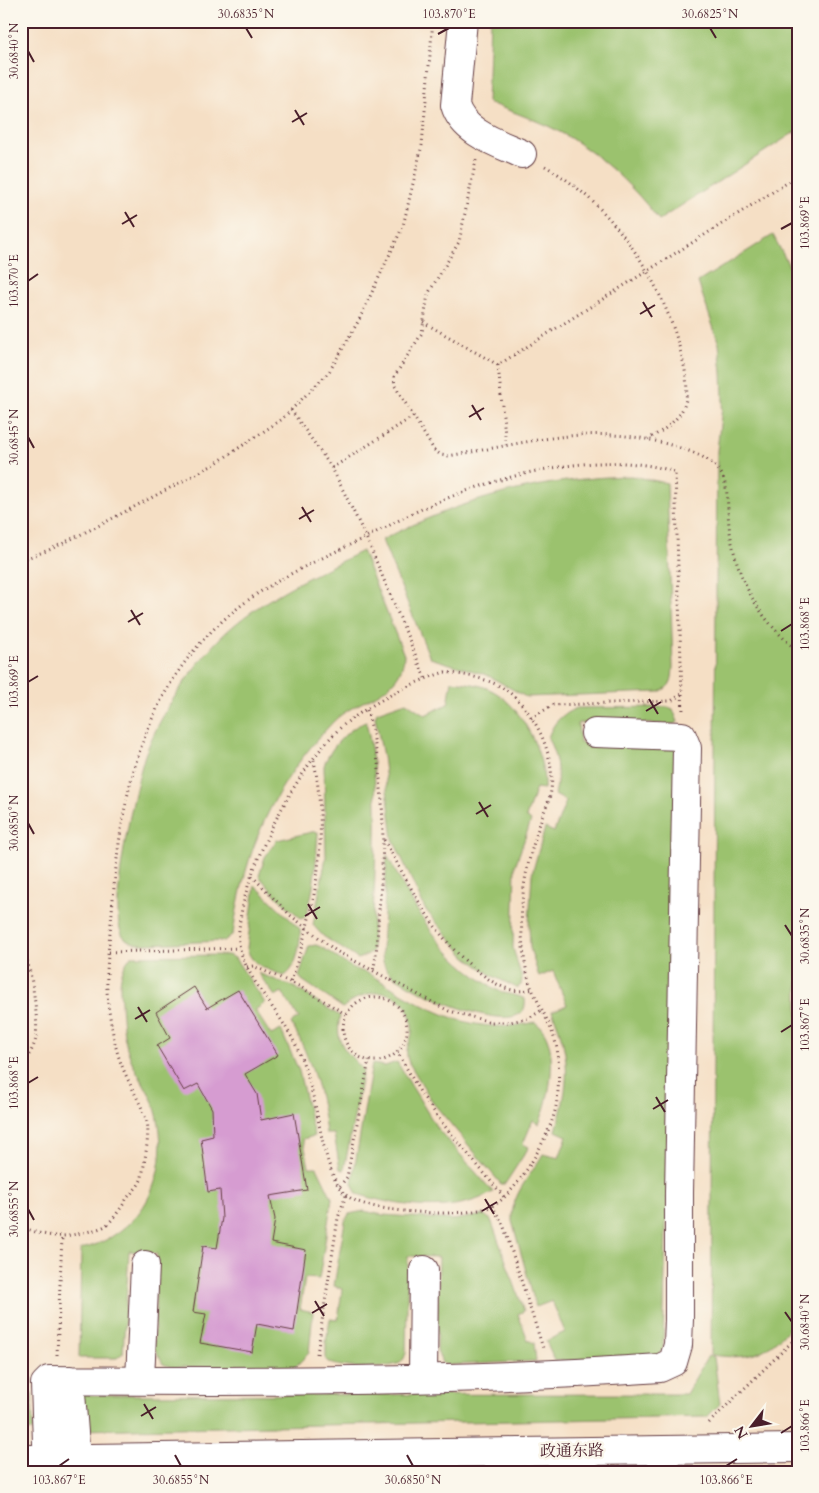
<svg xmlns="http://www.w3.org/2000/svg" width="819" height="1493" font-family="Cardo,'Noto Serif SC',serif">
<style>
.green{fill:#9bc26e;stroke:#72704c}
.building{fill:#d69cd1}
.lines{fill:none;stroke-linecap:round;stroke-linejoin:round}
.minor-casing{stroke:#643c42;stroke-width:30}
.path{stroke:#643c42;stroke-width:3;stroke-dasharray:1 4;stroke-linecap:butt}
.minor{stroke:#fff;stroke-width:28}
.ticks{fill:none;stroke:#4a1f2b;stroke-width:2}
.labels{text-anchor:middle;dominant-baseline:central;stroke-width:5;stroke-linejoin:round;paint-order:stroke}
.street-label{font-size:16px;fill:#4a1f2b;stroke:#fbf7ec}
.neatline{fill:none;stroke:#4a1f2b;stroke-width:2}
.ticks-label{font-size:12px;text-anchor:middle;fill:#4a1f2b}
</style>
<rect width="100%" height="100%" fill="#fbf7ec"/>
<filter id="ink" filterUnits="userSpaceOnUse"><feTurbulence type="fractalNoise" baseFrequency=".02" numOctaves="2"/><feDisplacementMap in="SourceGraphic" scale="10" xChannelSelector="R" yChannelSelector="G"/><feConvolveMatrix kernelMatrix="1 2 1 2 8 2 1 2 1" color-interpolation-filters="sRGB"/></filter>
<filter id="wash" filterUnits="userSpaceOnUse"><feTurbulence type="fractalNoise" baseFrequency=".0096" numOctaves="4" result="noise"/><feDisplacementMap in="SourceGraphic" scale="20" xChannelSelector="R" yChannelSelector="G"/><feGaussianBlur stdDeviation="1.12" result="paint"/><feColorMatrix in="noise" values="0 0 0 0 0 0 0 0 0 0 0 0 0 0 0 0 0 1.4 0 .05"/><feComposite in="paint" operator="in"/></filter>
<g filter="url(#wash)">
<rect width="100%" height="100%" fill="#f5dfc5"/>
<path class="green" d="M490 21H798V130L659 220C630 182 592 147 548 126 528 117 507 110 487 102Z
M773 235 798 283V1320C766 1352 758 1361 711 1355L717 451 723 398 722 373 719 344 698 282Z
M631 476 667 483 673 667C672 681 672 686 659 692L526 697 487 675 430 658 382 540C460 499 543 478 631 476Z
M362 551 404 655C403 695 356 698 333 722 273 785 245 848 233 934L224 941 145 944C138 944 129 943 124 937 105 916 136 783 145 755 158 720 181 684 205 655 245 605 306 579 362 551Z
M452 681C466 683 481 684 493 691 523 707 546 757 544 789L536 788 526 817 531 821 515 866 513 948 522 979 521 985 517 988 491 975 465 956 425 909 393 839 383 756 375 717 377 712 406 702 425 715 448 704Z
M668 707 673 709 678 722 674 724 578 723 580 743 674 745 678 750 663 1349 657 1356 555 1361 546 1341 565 1332 552 1301 536 1307 512 1221C511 1194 530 1177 543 1154L559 1158 567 1136 556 1131C569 1083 572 1058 552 1011L567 1005 553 971 539 977 530 948 529 924 532 874 545 828 554 832 566 801 555 795C560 773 557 758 548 738 553 722 562 714 577 708Z
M366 722C384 798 373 875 372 952L358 959 323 936 313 925 326 857 324 766C329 749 349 727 366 722Z
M312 832H318C316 860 315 890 306 916L302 919 278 898 259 876 265 857 277 840Z
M387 855C416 911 439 956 497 990 506 995 516 994 525 999 532 1047 401 988 387 970 383 964 382 958 382 951Z
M255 885 300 929C301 942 297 970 284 976 268 969 251 966 247 948Z
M316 945C328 949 337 959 348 965 354 969 362 971 369 974 424 1006 468 1038 535 1022 562 1041 550 1098 539 1124L533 1120 523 1144 529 1147 505 1184H501L434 1104 409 1063C402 1046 414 1041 412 1026 409 986 367 985 343 1008L302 980 299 976 309 946Z
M228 955 235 958 265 1003 255 1010 271 1035 281 1030 299 1071 314 1136 303 1139 309 1167H317L332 1198 319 1279 305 1278 300 1309 313 1312 309 1353 295 1367H172L163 1364 154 1347 157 1254 129 1251 123 1353 117 1358H79L81 1249C104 1244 122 1232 138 1214 162 1184 167 1139 153 1102 146 1085 133 1069 128 1051 123 1036 122 1018 121 1002 119 983 119 972 131 956Z
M258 973 296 988 340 1016C334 1045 347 1051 363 1070L344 1170 340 1169 334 1134H326C322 1094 311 1058 291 1023L299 1018 282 992 275 996Z
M397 1062 437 1128 493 1192C454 1215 399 1207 357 1194L352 1183 372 1064 385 1066Z
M364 1211 383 1215 453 1220 484 1215 491 1220 524 1311 518 1314 528 1340 534 1343 536 1361 450 1365 442 1363 437 1350 439 1257 408 1256 406 1353C404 1358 403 1363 397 1364 383 1369 336 1370 326 1360V1342L330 1319 338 1320 342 1289 334 1286 345 1221 349 1214Z
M708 1356 714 1357 720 1404 707 1417 81 1430 80 1395 686 1394Z
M32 1393 33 1431H21V1394Z"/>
<g id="blocks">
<path class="building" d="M194 987 207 1008 238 990 278 1055 245 1074 257 1094 261 1120 294 1113 307 1190 270 1196 275 1219 271 1243 306 1250 294 1331 257 1324 252 1352 200 1343 206 1314 193 1312 203 1246 217 1248 222 1218 220 1190 208 1192 201 1139 213 1136 212 1109 198 1084 184 1091 157 1046 170 1038 156 1012Z"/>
</g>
</g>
<g filter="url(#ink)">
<use href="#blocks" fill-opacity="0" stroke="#643c42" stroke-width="1"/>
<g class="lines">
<g class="minor-casing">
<path id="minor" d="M463 21 455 105C463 133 498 143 522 154
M423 1378 424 1270
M70 1380 77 1472
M140 1380 145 1265
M21 1459 798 1448
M48 1472 45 1384 49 1380C252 1382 457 1382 660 1368L673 1362 678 1345 679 1319V1193L687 748 682 736 595 733"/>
</g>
<path class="path" d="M476 160 459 242 428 294 422 333 394 377 395 386 434 450 441 455 447 456C533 443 596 419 683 449 699 454 721 464 725 483 729 499 727 516 730 532 738 582 759 619 798 651
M545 166C608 202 654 268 676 336 682 356 689 378 686 399 683 418 663 431 648 439
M423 322 498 365 798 176
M498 365 506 445
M291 410 332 468 366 537 425 678
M332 468 414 416
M21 560 49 550 100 525 213 465 281 420 329 372 359 320 403 226 422 145 433 21
M445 672C465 675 489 678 506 690 534 709 556 756 551 790 550 801 543 812 540 823 528 859 519 897 522 935 523 951 525 968 530 984 539 1007 556 1031 558 1056 559 1072 559 1091 556 1106 552 1132 517 1195 492 1206 477 1213 452 1213 436 1213 413 1212 364 1210 346 1195 328 1180 321 1132 316 1109 312 1090 307 1073 300 1055 287 1018 243 978 239 943 234 884 302 754 350 720 378 700 413 682 445 672Z
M682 694 683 711
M367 710C386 781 385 838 379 910 377 931 378 951 373 971
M384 840C414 891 433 939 483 975 499 987 513 994 533 989
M252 876 290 915 336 951 449 1011 491 1022H510L529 1018 542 1010
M21 942C30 962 39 1015 36 1037 35 1046 28 1058 21 1064
M109 952 240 948
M247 967 253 966 299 986 347 1015
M291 982C316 902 329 844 314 760
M343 1029a32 32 0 1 1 64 0a32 32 0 1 1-64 0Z
M397 1051 420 1092 443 1124 504 1197
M340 1186 347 1177 369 1060
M492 1206 503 1224 543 1348
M21 1225C30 1232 51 1237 62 1236 70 1236 99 1230 105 1226 113 1221 122 1206 128 1197 133 1191 140 1185 142 1177 144 1165 150 1133 147 1122 141 1103 129 1084 122 1066 115 1049 112 1029 109 1011 104 980 109 944 112 912 120 802 139 692 228 616 275 575 335 554 390 525 464 484 592 444 675 472L682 694 671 701 553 705 531 718
M317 1354 338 1218 346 1195
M57 1355 62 1237
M709 1423 798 1336"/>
<use href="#minor" class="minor"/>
</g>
</g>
<path class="ticks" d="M246 28 252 38M710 28 716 38M438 34 449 28M28 51 34 62M295 110 304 125M292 122 307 113M125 212 134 227M122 224 137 215M781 229 792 223M28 281 38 274M643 302 652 317M640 314 655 305M472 405 481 420M469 417 484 408M28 437 34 448M302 507 311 522M299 519 314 510M131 610 140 625M128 622 143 613M781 631 792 624M28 682 38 676M649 699 658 714M646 711 661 702M479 802 488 817M476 814 491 805M28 823 34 834M308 904 317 919M305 916 320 907M785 925 792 936M138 1007 147 1022M135 1019 150 1010M781 1032 792 1025M28 1083 38 1077M656 1097 665 1112M653 1109 668 1100M485 1199 494 1214M28 1209 34 1220M482 1211 497 1202M315 1301 324 1316M785 1312 792 1322M312 1313 327 1304M144 1404 153 1419M141 1416 156 1407M781 1433 792 1426M175 1455 181 1466M407 1455 413 1466M59 1466 69 1459M726 1466 737 1459"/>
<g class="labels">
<g class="street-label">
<text transform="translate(572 1451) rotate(-1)">政通东路</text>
</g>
</g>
<rect width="819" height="1493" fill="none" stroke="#fbf7ec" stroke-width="55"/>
<g transform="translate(752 1426) rotate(239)" stroke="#fbf7ec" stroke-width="4" paint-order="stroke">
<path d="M0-4L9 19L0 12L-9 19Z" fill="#4a1f2b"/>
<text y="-8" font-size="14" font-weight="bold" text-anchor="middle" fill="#4a1f2b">N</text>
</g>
<rect x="28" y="28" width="764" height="1438" class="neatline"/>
<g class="ticks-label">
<text x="246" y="18">30.6835°N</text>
<text x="449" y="18">103.870°E</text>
<text x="710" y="18">30.6825°N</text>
<text transform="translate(14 51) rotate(-90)" y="4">30.6840°N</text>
<text transform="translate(805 223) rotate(-90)" y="4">103.869°E</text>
<text transform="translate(14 281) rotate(-90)" y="4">103.870°E</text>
<text transform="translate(14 437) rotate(-90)" y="4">30.6845°N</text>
<text transform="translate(805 624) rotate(-90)" y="4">103.868°E</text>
<text transform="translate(14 682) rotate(-90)" y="4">103.869°E</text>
<text transform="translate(14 823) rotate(-90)" y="4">30.6850°N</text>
<text transform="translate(805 936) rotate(-90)" y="4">30.6835°N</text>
<text transform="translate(805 1025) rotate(-90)" y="4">103.867°E</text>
<text transform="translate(14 1083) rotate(-90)" y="4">103.868°E</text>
<text transform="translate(14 1209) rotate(-90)" y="4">30.6855°N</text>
<text transform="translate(805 1322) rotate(-90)" y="4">30.6840°N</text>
<text transform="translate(805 1426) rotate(-90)" y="4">103.866°E</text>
<text x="59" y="1484">103.867°E</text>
<text x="181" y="1484">30.6855°N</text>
<text x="413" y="1484">30.6850°N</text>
<text x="726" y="1484">103.866°E</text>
</g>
</svg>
